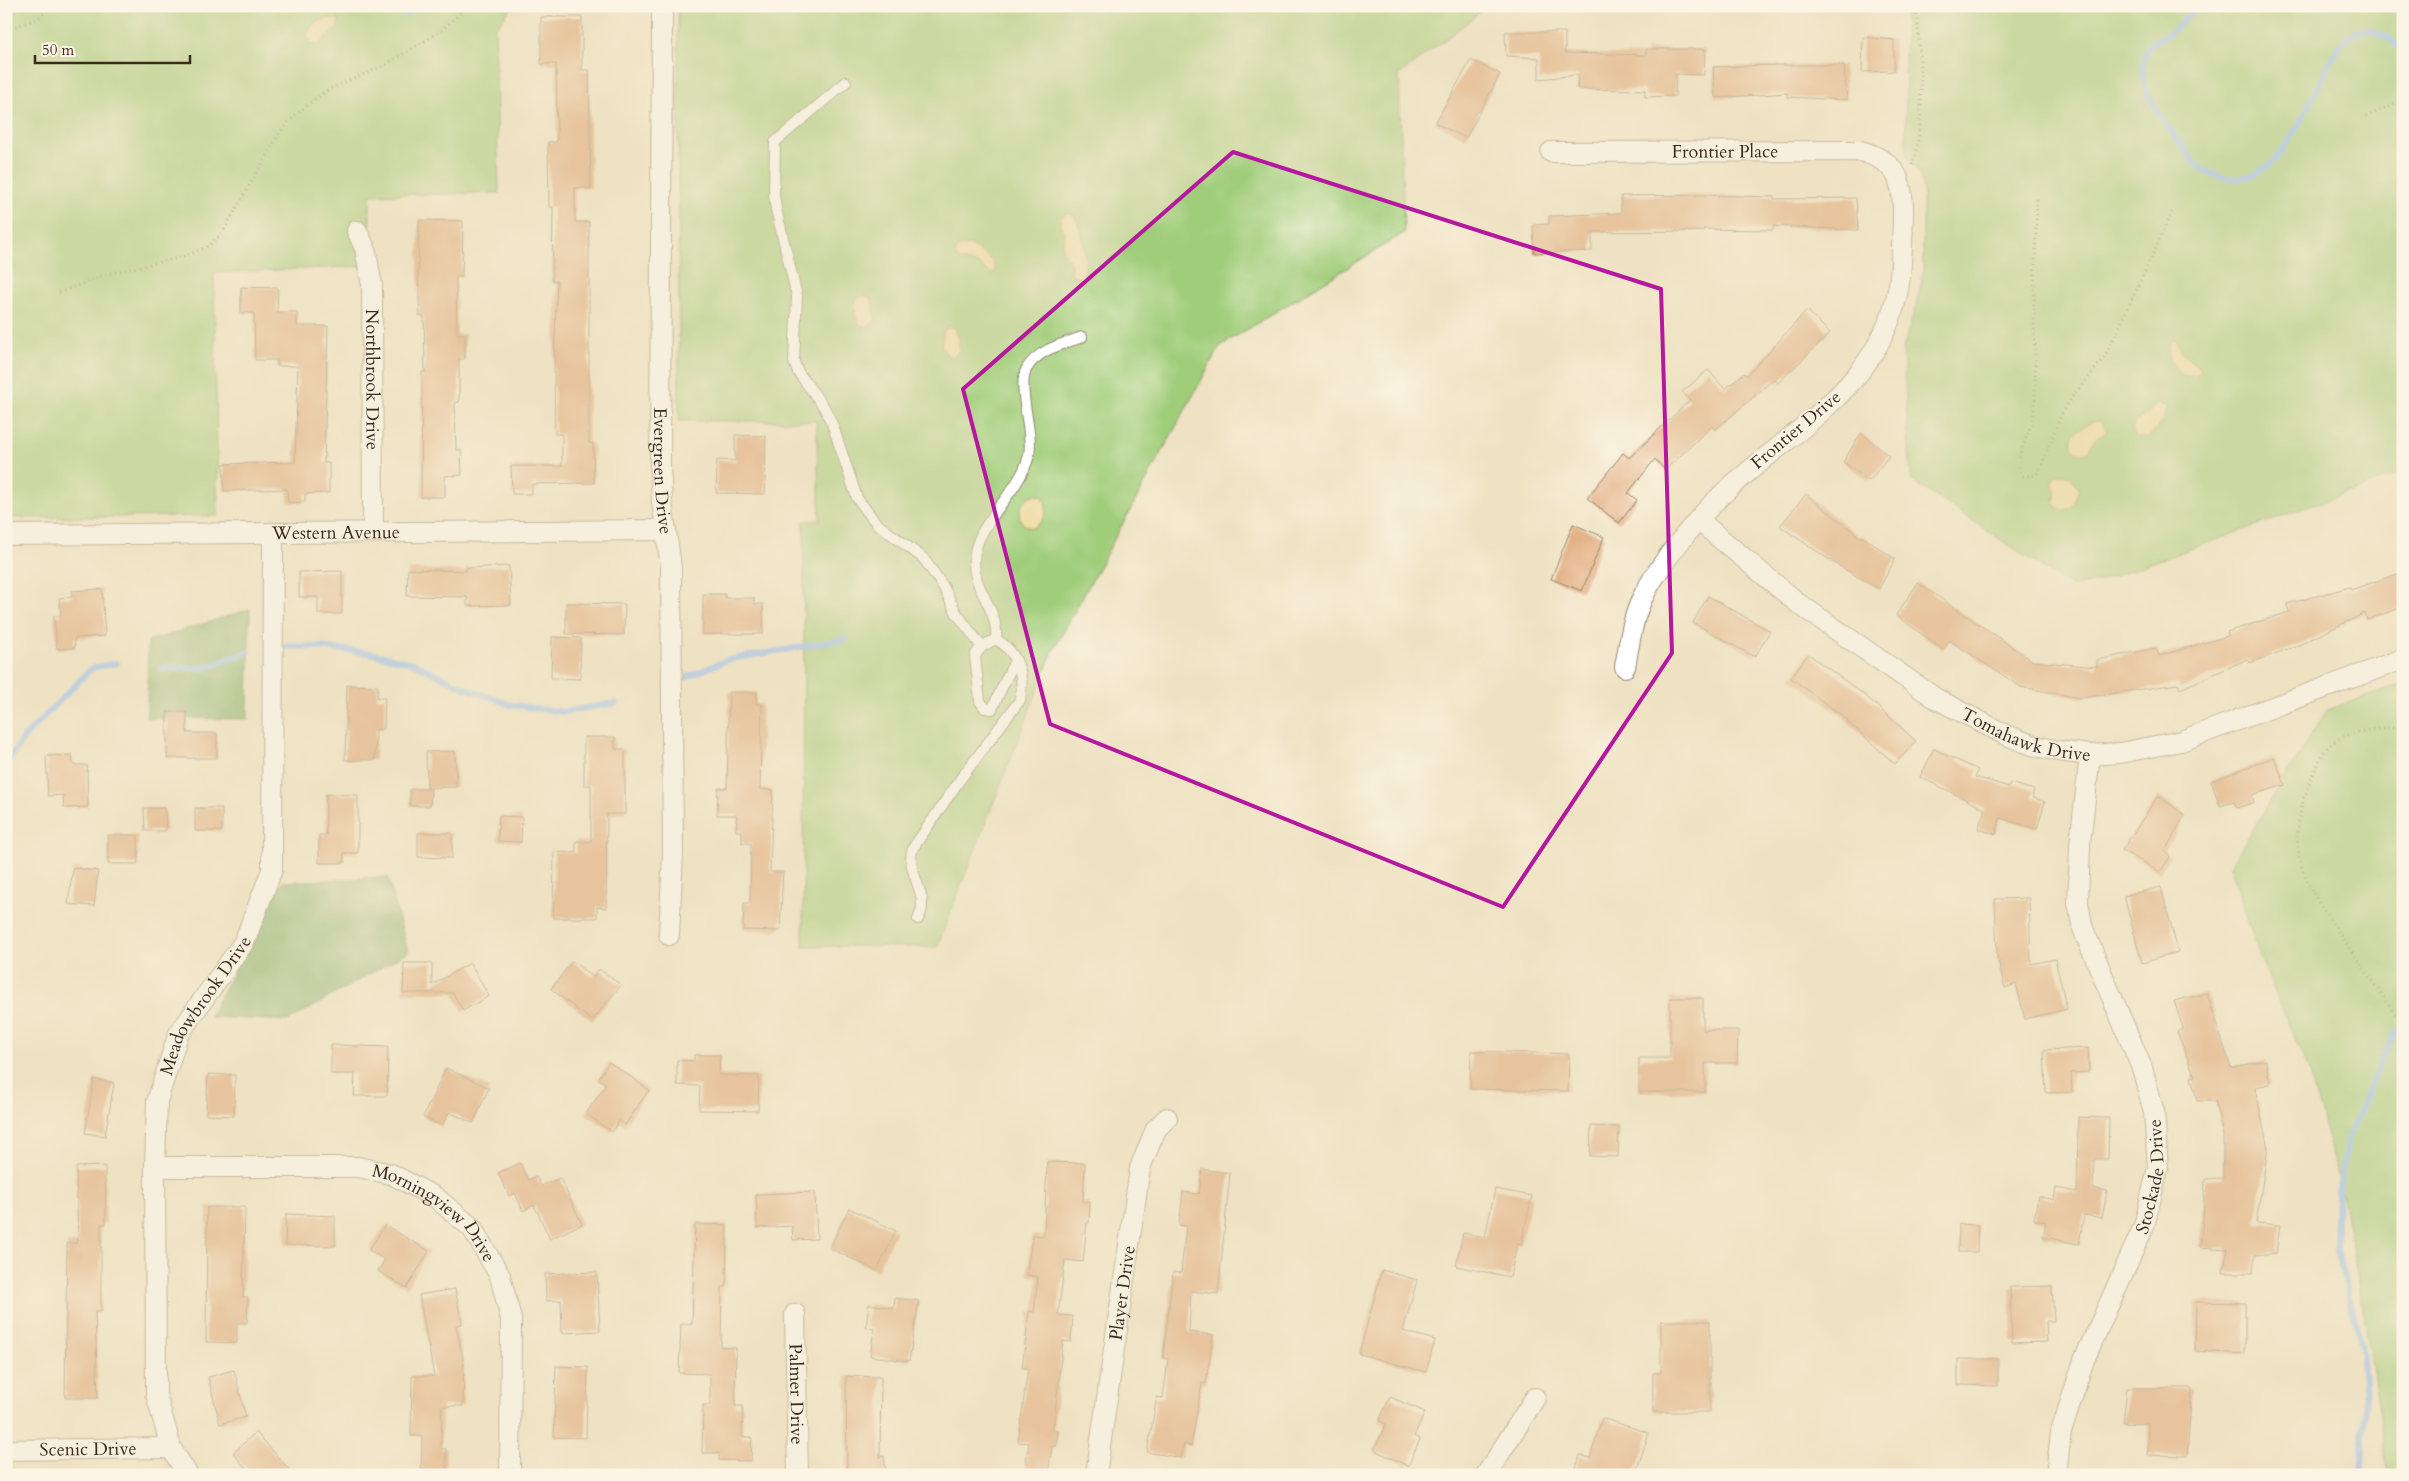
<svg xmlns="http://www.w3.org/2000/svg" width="2409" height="1481" font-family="Cardo,serif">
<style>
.green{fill:#a0cd7a;stroke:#6e7c4c}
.forest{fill:#80b06a;stroke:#5e6d44}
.sand{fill:#eeda9e;stroke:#94825e}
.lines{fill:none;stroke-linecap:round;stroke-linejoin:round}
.stream{stroke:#8abaf6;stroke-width:6}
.building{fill:#dea171}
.service-casing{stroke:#958670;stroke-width:12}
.minor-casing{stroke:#958670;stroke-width:22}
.path{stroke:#958670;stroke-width:3;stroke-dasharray:1 4;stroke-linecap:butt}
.service{stroke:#fff;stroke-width:10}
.minor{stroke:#fff;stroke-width:20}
.marked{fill:none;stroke:#b5179e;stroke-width:4;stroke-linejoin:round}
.labels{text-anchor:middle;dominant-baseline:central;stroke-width:4;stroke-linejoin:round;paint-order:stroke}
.street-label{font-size:18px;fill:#3b2a1e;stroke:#fcf5e5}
</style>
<rect width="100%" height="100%" fill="#fcf5e5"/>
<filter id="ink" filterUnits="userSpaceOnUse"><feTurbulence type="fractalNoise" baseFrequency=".02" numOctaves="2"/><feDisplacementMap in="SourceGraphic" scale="10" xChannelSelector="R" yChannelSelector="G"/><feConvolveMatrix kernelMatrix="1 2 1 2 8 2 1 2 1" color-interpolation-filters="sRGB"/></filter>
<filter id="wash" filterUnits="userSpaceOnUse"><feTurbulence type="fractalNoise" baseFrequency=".0096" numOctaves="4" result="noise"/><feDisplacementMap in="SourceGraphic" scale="20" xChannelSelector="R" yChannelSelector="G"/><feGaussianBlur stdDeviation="1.12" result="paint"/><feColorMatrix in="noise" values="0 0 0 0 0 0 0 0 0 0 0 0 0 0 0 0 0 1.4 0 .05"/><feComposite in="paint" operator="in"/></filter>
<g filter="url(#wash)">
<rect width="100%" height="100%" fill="#efe2c3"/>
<path class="green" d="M6 6H513L495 29 499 193 370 195V266L214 273 218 516 6 518Z
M678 6H2403V473L2095 583 2071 586 1911 480 1903 349 1919 294 1923 271V186L1919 173 1906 154 1905 7H1487L1399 75 1404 233 1220 346 1052 653 937 947 803 946 804 521 820 520 816 421H679Z
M2403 684V1475H2389L2359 1283 2336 1168 2308 1068 2259 955 2230 866 2327 710Z"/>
<path class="forest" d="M250 609 248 719 147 718 148 641Z
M388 877 408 952 288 1021 209 1017 282 882Z"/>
<path class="sand" d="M328 18 338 19C341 29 335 30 328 35 324 38 322 42 319 45L310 44 307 34 314 23Z
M1066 213 1074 215C1081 227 1092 270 1081 280L1071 274V265L1062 249 1064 232 1060 226V219Z
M969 245C980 250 996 258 995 272L991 274 979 264 959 260 955 255 957 248Z
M865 295 873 300 875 321C871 327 861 329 857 322L854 306 858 298Z
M950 326 954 327C959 335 960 343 959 352L953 357 948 356 941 346 944 330Z
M2176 339 2182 353 2200 369 2198 374 2186 376C2174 371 2165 356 2170 342Z
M2156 402 2166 407 2164 420 2148 438H2137L2133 434V424L2150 411Z
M2098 421 2102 423 2107 432C2104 434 2098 437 2095 439 2088 447 2092 455 2076 452L2072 447V437C2079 429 2087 422 2098 421Z
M2064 474 2071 476 2079 488 2075 503 2070 509 2063 510 2056 507 2054 502 2056 493 2052 482 2056 475Z
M1032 495 1042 496C1050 508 1046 521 1033 528 1012 524 1018 503 1032 495Z"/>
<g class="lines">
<path class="stream" d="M2195 6C2189 16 2182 24 2172 31 2166 36 2155 39 2150 45 2127 79 2161 117 2180 143 2187 152 2194 165 2205 171 2209 174 2215 174 2219 176 2289 197 2312 77 2345 40 2363 20 2390 35 2403 52
M406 14 413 6
M2403 388V389
M283 646 318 647 370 653 413 663 463 687 511 705 563 712 616 703
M161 668H205L248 652
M685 678 727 660 846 639
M6 764 26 735 92 668 117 663
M2360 1475 2366 1399 2364 1372 2362 1347 2336 1246 2338 1193 2348 1138 2384 1053 2396 1031"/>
</g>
<g id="blocks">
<path class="building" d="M541 17H582V70H589L591 188H575V222H589V443H593L594 483 532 484V494H512L511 466H562V434H555L554 363 557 281H552L553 207H549L548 142H557L556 64H541Z
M1505 32H1565V53L1646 55V49H1705L1704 75 1676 74 1675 96 1645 97V90L1577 89 1578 75 1539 79V58L1506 56Z
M1863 37 1894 40V71L1862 72Z
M1471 60 1500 74 1466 138 1435 123Z
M1777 65H1844L1847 100 1787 97V93L1715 98 1713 67Z
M1703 195 1774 197V199L1856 198 1858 230 1773 226V230L1703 229V231L1592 232V251L1534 253 1533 225 1549 224V216L1621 213V196Z
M419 220 463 221 462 277H456L457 334H465V359H459V402H455L456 450H461L462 475 445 476V497H421L422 372H425L424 316H420L418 277Z
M241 287 278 288 277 312H297V326H328L324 463H329V493L305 494V502L288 503 287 489 224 491 223 464 295 462 298 366H277V360H255L254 313H241Z
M1807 310 1830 333 1778 383 1774 379 1715 430 1712 426 1665 470 1655 459 1628 493 1637 500 1619 523 1587 498 1623 453 1629 458 1690 400 1682 392 1708 370 1725 389 1744 373 1747 376Z
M1861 433 1889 456 1869 481 1843 462Z
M735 435 766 436 765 494 716 493 717 460 735 461Z
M1806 494 1861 538 1862 536 1895 559 1879 589 1831 561 1780 526Z
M1573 524 1604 537 1582 591 1551 579Z
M509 566 511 605 467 606V597L407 596 408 569 466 571V568Z
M342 571V614H318V597H299V572Z
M2403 572V607L2367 620 2365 613 2299 645 2250 663 2248 659 2180 689 2178 684 2080 698 2021 687 1949 640 1943 650 1896 615 1918 583 2033 661 2097 667V660L2156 648 2159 656 2228 636 2227 632 2289 612 2287 604 2350 587 2351 590Z
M102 589 105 636 74 638 75 648 57 649 54 616H61L59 598 72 597V591Z
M703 594H725V598H754V604H763V634H703Z
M1708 596 1770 631 1755 657 1693 623Z
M566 603 625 604 624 635 566 634Z
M552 637 581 638 580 679 551 678Z
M1808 654 1866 696 1916 741 1895 764 1847 721 1848 720 1791 678Z
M347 685 378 686 377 698H385L384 729H376L375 760H345Z
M729 692H757L756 704H762L760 789 773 790 770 872H783L780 931 743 930 744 903H750L751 843H742V831H736L737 815H717L718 788H727Z
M167 712H187V733H217V758H167Z
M584 737H615V749H625V814H607L606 908 597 907V918H553L554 852 576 853V841L591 842V785H584Z
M1934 749 1978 770 1975 777 2009 787 2010 783 2034 790 2032 797 2045 802 2037 829 2000 818 1996 834 1978 829 1985 809 1920 777Z
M455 751 456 787 427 788 426 752Z
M72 755 73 765H87L88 807 64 808 63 795 48 796 46 756Z
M2274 757 2285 785 2252 795 2254 802 2238 808 2234 802 2220 806 2211 781Z
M410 789H431L430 806H410Z
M326 794 358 795V853H344V863H319V835H326Z
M2158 796 2185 815 2165 851 2170 857 2160 872 2122 850Z
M144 808H165L166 831H145Z
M195 808H222V831H195Z
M499 816 522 817 521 842 498 841Z
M418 833H452V858L418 857Z
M108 835H138V864H108Z
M73 868 98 871 94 906 68 904Z
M2161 887 2178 952 2142 963 2124 896Z
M2029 898 2031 964 2055 959 2067 1009 2025 1019 2016 984 2005 988 1997 956 1995 899Z
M572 961 593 977 599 969 621 985 592 1021 551 989Z
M404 963H432V985L470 963 489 996 463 1011 453 993H403Z
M2207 993 2231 1068 2266 1060 2270 1085 2255 1088 2268 1148 2256 1223 2280 1225 2276 1253 2255 1255 2253 1273H2223L2228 1249 2200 1247 2203 1220 2205 1179 2223 1178V1134L2215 1101H2197L2191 1077 2195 1076 2177 1032 2183 1028 2174 1001Z
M1670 998H1703V1030H1738L1737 1063H1705V1092H1639V1058H1670Z
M331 1045 388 1047 387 1096H354L355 1074H331Z
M2088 1048 2089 1072 2071 1073 2072 1092 2046 1093 2044 1050Z
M1471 1051 1569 1054 1568 1091 1470 1089Z
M694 1055H720L719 1075 759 1076 758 1111 699 1110 700 1086 677 1085V1060L694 1061Z
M609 1062 649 1090 625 1125 619 1121 612 1132 586 1114 606 1084 598 1079Z
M446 1068 489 1088 473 1123 449 1112 442 1126 423 1117Z
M208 1074 235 1075 234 1116 206 1115Z
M94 1079 114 1083 105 1136 85 1133Z
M2078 1117 2109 1118 2108 1159H2094L2093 1188 2107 1191 2102 1218 2084 1215 2079 1244 2043 1237 2046 1222 2034 1220 2038 1196 2054 1200 2056 1188 2077 1192Z
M1591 1126 1619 1127 1618 1157 1590 1156Z
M1047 1162 1085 1163 1083 1202H1090L1089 1223H1087L1083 1262 1065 1260 1058 1315 1073 1316 1071 1342 1063 1341 1053 1430 1058 1431 1056 1447 1052 1446 1048 1475H1024L1029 1443 1018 1442 1028 1368H1022L1029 1311 1034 1312 1038 1277 1027 1275 1032 1235 1044 1236Z
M520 1163 528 1180 536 1176 541 1186 560 1178 582 1224 550 1239 534 1205 523 1211 515 1193 509 1196 498 1173Z
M105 1166 106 1224H101V1312H95L98 1398H65L67 1243H78L76 1167Z
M1202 1169 1230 1173 1218 1294 1191 1291 1189 1332 1213 1335 1206 1384 1202 1383 1191 1446 1184 1444 1181 1458 1147 1452 1157 1397 1163 1398 1168 1359 1163 1358 1173 1272 1181 1273 1186 1226 1179 1225 1183 1192 1199 1194Z
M1495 1189 1532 1196 1521 1245 1517 1244 1510 1277 1456 1266 1463 1233 1485 1237Z
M815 1192 817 1239 793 1240 792 1226 757 1228 756 1194Z
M207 1207H245L243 1297H248L247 1323H237V1343L206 1342Z
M849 1208 896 1231 877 1271 830 1248Z
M286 1214 335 1216V1246L285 1245Z
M695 1224 727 1225 726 1287H722L721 1347 736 1348 735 1406H743L742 1437H752L751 1461 719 1460V1453H702L703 1405H710V1374L679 1373 681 1324H692Z
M1959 1224 1978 1225 1977 1252H1958Z
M385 1225 429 1251 407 1288 378 1271 385 1260 369 1250Z
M1382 1270 1417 1280 1403 1331 1435 1340 1426 1372 1359 1354Z
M597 1272 600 1331 562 1333 561 1300 546 1301 545 1274Z
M2052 1286 2054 1321H2046L2047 1342 2012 1343 2010 1287Z
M455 1289 462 1324 456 1325 464 1364 463 1406H442L441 1449H446V1475H421L422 1436H411L412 1376H434L419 1295Z
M895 1298 919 1301 909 1361 870 1356 874 1329 866 1327 869 1304 894 1308Z
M2196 1302 2245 1303V1354L2195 1351Z
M1661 1321H1710V1412H1653V1373H1661Z
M1958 1359H1998V1386L1958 1385Z
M556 1366 588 1367 586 1438 554 1437Z
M234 1370 246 1417 220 1424 208 1377Z
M846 1376 881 1377 880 1457 884 1456 886 1475H847Z
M2127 1388H2192L2187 1456 2148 1455V1424L2123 1423Z
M1390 1397 1425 1412 1414 1436 1420 1439 1408 1466 1374 1450 1386 1424 1379 1421Z
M1602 1418 1649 1433 1635 1475H1574L1580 1455 1590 1458Z
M256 1432 294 1475H252L233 1453Z"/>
</g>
</g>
<g filter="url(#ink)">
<use href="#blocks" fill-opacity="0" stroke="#958670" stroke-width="1"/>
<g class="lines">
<g class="service-casing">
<path id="service" d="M846 82 775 142 774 194 776 209 797 296 794 362 798 372 824 407 833 426 857 498 876 523 923 558 943 586 957 614 982 647
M996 639C999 610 974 591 974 563 973 524 1020 494 1029 455 1034 432 1016 387 1027 368 1039 349 1063 344 1082 337
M996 639C988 643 978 647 975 657L980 701 985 708 992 709 1015 660
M918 919C932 895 904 872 913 848L959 781 1020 700C1025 676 1018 652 996 639"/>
</g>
<g class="minor-casing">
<g id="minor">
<path id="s1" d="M662 6 660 466 662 502 671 567 673 854 669 935"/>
<path id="s2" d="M1551 152 1860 151C1899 161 1904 183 1903 220 1902 241 1902 263 1899 284 1882 398 1765 441 1698 520 1677 544 1654 572 1641 601 1632 621 1629 645 1625 667"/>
<path id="s3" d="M357 231 365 248 372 285 373 531"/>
<path id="s4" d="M1698 520 1799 604 1935 698 2006 735 2032 745 2058 751 2090 755 2120 753 2181 741 2403 659"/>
<path id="s5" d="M6 535 665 530"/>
<path id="s6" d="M155 1167H358L391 1174 435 1197 472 1228 500 1276 511 1319 510 1475"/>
<path id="s7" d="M795 1314 798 1475"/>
<path id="s8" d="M6 1450 171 1448"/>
<path id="s9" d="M188 1475 171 1448 156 1394 155 1167 157 1101 178 1035 244 942 272 870 273 534"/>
<path id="s10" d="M1096 1475 1140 1168 1156 1129 1167 1118"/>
<path d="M1486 1475 1535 1398"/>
<path id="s11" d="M2056 1475 2061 1432 2084 1360 2144 1226 2158 1168 2154 1112 2142 1068 2083 929 2078 903 2080 844 2090 755"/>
</g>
</g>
<path class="path" d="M2391 9 2403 19
M6 29C21 24 42 21 49 6
M2366 117 2403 100
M1912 165C1926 127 1920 47 1916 6
M2037 199C2036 240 2034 281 2034 321 2035 353 2037 384 2033 416 2031 434 2010 460 2023 476L2036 475 2042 464 2061 415 2072 397 2102 361 2113 340 2173 210
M59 293 103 275 186 256 209 246 223 232 280 132 296 114 329 89 383 66 415 47 442 30 468 6
M2403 727C2380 729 2348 729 2330 745 2320 754 2315 771 2310 782 2280 855 2308 888 2348 946 2366 972 2384 998 2403 1024
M2403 1138V1139"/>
<use href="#service" class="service"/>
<use href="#minor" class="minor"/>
</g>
</g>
<path d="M0 0H2409V1481H0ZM1233 152 1661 289 1672 653 1503 907 1050 724 963 389Z" fill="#efe2c3" fill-opacity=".55" fill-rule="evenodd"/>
<path class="marked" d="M1233 152 1661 289 1672 653 1503 907 1050 724 963 389Z"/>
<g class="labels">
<g class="street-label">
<text stroke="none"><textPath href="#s2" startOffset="174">Frontier Place</textPath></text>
<text stroke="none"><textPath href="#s3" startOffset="151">Northbrook Drive</textPath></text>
<text transform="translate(1796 430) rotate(-40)">Frontier Drive</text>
<text stroke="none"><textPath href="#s1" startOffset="465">Evergreen Drive</textPath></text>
<text stroke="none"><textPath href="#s5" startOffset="330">Western Avenue</textPath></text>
<text stroke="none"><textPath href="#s4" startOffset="396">Tomahawk Drive</textPath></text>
<text stroke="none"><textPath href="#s9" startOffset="489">Meadowbrook Drive</textPath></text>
<text stroke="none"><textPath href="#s11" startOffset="316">Stockade Drive</textPath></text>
<text stroke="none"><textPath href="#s6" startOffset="295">Morningview Drive</textPath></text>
<text stroke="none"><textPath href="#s10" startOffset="184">Player Drive</textPath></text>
<text stroke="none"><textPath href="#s7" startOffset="80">Palmer Drive</textPath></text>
<text stroke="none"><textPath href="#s8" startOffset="82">Scenic Drive</textPath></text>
</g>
</g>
<rect width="2409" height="1481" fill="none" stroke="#fcf5e5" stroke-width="25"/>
<path d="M35 55v8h155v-8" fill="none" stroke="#3b2a1e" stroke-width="2.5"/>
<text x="42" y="55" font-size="15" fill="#3b2a1e" stroke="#fcf5e5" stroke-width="4" paint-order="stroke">50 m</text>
</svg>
